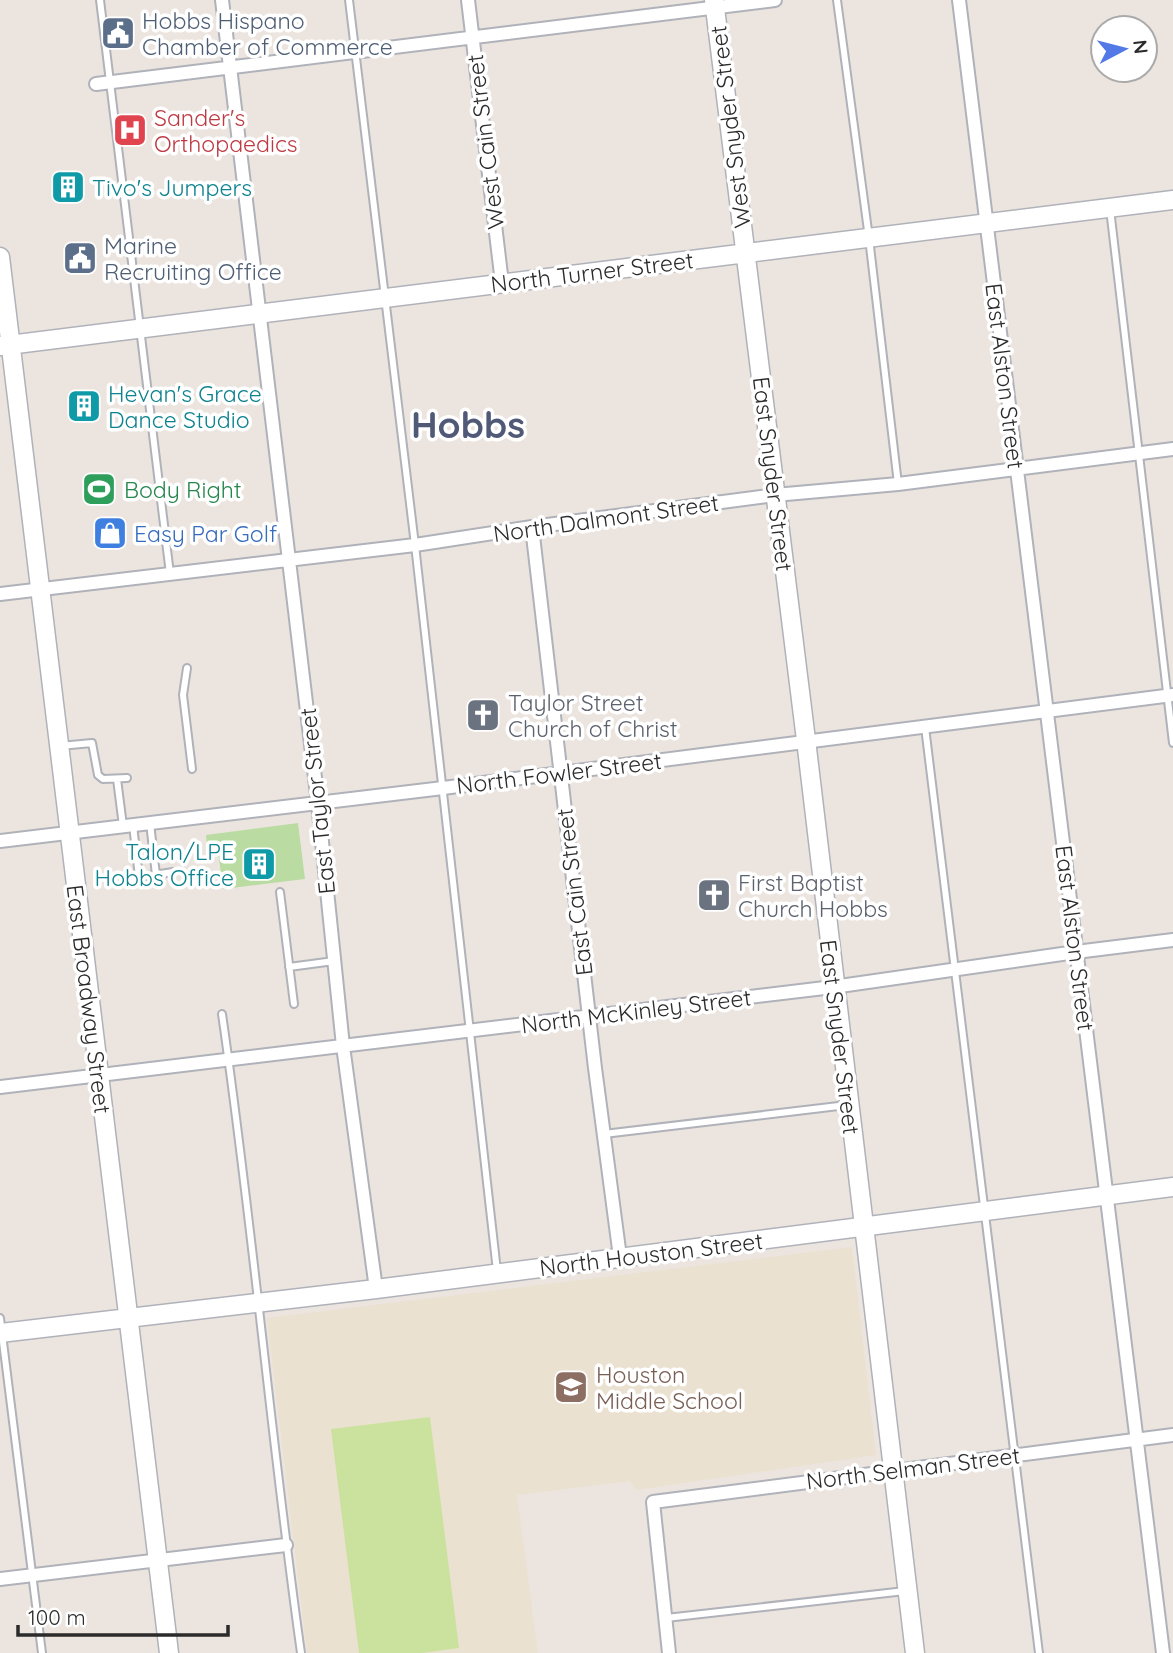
<svg xmlns="http://www.w3.org/2000/svg" width="1173" height="1653" font-family="Quicksand,sans-serif">
<style>
.education{fill:#ebe1d1}
.green{fill:#badca2}
.pitch{fill:#cbe29f}
.lines{fill:none;stroke-linecap:round;stroke-linejoin:round}
.lane-casing{stroke:#b0b2ba;stroke-width:10}
.street-casing{stroke:#b0b2ba;stroke-width:16}
.secondary-casing{stroke:#b0b2ba;stroke-width:21}
.lane{stroke:#fff;stroke-width:6}
.street{stroke:#fff;stroke-width:12}
.secondary{stroke:#fff;stroke-width:18}
.labels{text-anchor:middle;dominant-baseline:central;stroke-width:7;stroke-linejoin:round;paint-order:stroke}
.service-label{font-size:23px;fill:#4e5e75;stroke:#fff;text-anchor:start}
.health-label{font-size:23px;fill:#be3a42;stroke:#fff;text-anchor:start}
.street-label{font-size:23px;fill:#2b2b2b;stroke:#fff}
.culture-label{font-size:23px;fill:#0d838f;stroke:#fff;text-anchor:start}
.leisure-label{font-size:23px;fill:#27864d;stroke:#fff;text-anchor:start}
.shop-label{font-size:23px;fill:#366cbe;stroke:#fff;text-anchor:start}
.worship-label{font-size:23px;fill:#5b616d;stroke:#fff;text-anchor:start}
.education-label{font-size:23px;fill:#785e54;stroke:#fff;text-anchor:start}
.town-label{font-size:37px;font-weight:bold;fill:#505a77;stroke:#fff}
</style>
<rect width="100%" height="100%" fill="#ece5df"/>
<path class="education" d="M852 1247 876 1455 636 1490 630 1481 517 1495 538 1653H307L267 1318Z"/>
<path class="green" d="M298 823 305 879 223 889 217 844 207 845 206 835Z"/>
<path class="pitch" d="M430 1417 459 1648 422 1653H359L331 1429Z"/>
<g class="lines">
<g class="lane-casing">
<path id="lane" d="M100 0 170 574
M349 0 415 545 497 1271
M837 0 869 238 898 484
M1110 209 1173 743
M187 668 183 695 192 769
M925 727 1039 1653
M60 746 92 743 98 775 103 779 127 778
M117 779 123 826
M150 823 156 875
M133 825 139 877
M128 879 173 872
M280 892 294 1004
M289 967 334 961
M222 1014C253 1227 271 1441 301 1653
M604 1134 847 1105
M0 1318 42 1653
M666 1618 905 1591"/>
</g>
<g class="street-casing">
<path id="street" d="M222 0 318 803 343 1046 376 1289
M468 0 502 283
M959 0 1163 1653
M96 84 775 0
M532 527 595 1068 620 1257
M0 594 415 545 532 527 775 495 898 484 1173 449
M0 841 443 788 1173 695
M0 1087 833 987 1076 952 1173 940
M0 1579 286 1545
M669 1653 653 1502 1173 1435"/>
</g>
<g class="secondary-casing">
<path id="secondary" d="M714 0 806 740 915 1653
M0 257 169 1653
M0 346 1173 200
M0 1333 376 1289 1173 1187"/>
</g>
<use href="#lane" class="lane"/>
<use href="#street" class="street"/>
<use href="#secondary" class="secondary"/>
</g>
<defs>
<g id="civic-square" transform="scale(1.75)"><rect x="-9" y="-9" width="18" height="18" rx="4" fill="#5c6f8a" stroke="#fff"/><path d="M-.6-6.5H3V-4.5H.6V-3L4-1V1h2V6H-6V1h2V-1L-.6-3ZM-1.2 2.5V6h2.4V2.5Z" fill="#fff"/></g>
<g id="hospital-square" transform="scale(1.75)"><rect x="-9" y="-9" width="18" height="18" rx="4" fill="#e0444e" stroke="#fff"/><path d="M-5-5h3v3.5h4V-5h3V5h-3V1.5h-4V5h-3Z" fill="#fff"/></g>
<g id="building-square" transform="scale(1.75)"><rect x="-9" y="-9" width="18" height="18" rx="4" fill="#0f9aa8" stroke="#fff"/><path d="M-4-6H4V6H1V3H-1V6H-4ZM-2.5-4.3h1.7v1.8h-1.7ZM.8-4.3h1.7v1.8H.8ZM-2.5-1h1.7V.8h-1.7ZM.8-1h1.7V.8H.8Z" fill="#fff"/></g>
<g id="stadium-square" transform="scale(1.75)"><rect x="-9" y="-9" width="18" height="18" rx="4" fill="#2e9e5b" stroke="#fff"/><path d="M0-5a6.5 5 0 1 0 0 10a6.5 5 0 1 0 0-10ZM-3.5-1.8h7v3.6h-7Z" fill="#fff"/></g>
<g id="shop-square" transform="scale(1.75)"><rect x="-9" y="-9" width="18" height="18" rx="4" fill="#3f7fe0" stroke="#fff"/><path d="M-5-2.5h2.3a2.7 3.5 0 0 1 5.4 0H5L5.5 6h-11ZM-1.5-2.5h3a1.5 2.3 0 0 0-3 0Z" fill="#fff"/></g>
<g id="church-square" transform="scale(1.75)"><rect x="-9" y="-9" width="18" height="18" rx="4" fill="#6b7280" stroke="#fff"/><path d="M-1.2-6h2.4v3.5h3.3v2.4h-3.3V6h-2.4V-.1h-3.3v-2.4h3.3Z" fill="#fff"/></g>
<g id="school-square" transform="scale(1.75)"><rect x="-9" y="-9" width="18" height="18" rx="4" fill="#8d6e63" stroke="#fff"/><path d="M0-5L7-2L0 1L-7-2ZM-4 1L0 2.5L4 1V4Q0 6-4 4Z" fill="#fff"/></g>
</defs>
<g fill-rule="evenodd">
<use href="#civic-square" x="118" y="33"/>
<use href="#hospital-square" x="130" y="130"/>
<use href="#building-square" x="68" y="187"/>
<use href="#civic-square" x="80" y="258"/>
<use href="#building-square" x="84" y="406"/>
<use href="#stadium-square" x="99" y="489"/>
<use href="#shop-square" x="110" y="533"/>
<use href="#church-square" x="483" y="715"/>
<use href="#building-square" x="259" y="864"/>
<use href="#church-square" x="714" y="895"/>
<use href="#school-square" x="571" y="1387"/>
</g>
<g class="labels">
<g class="service-label">
<text x="142" y="20">Hobbs Hispano<tspan x="142" dy="26">Chamber of Commerce</tspan></text>
<text x="104" y="245">Marine<tspan x="104" dy="26">Recruiting Office</tspan></text>
</g>
<g class="health-label">
<text x="154" y="117">Sander's<tspan x="154" dy="26">Orthopaedics</tspan></text>
</g>
<g class="street-label">
<text transform="translate(730 127) rotate(-97)">West Snyder Street</text>
<text transform="translate(485 142) rotate(-97)">West Cain Street</text>
<text transform="translate(592 272) rotate(-7)">North Turner Street</text>
<text transform="translate(1005 376) rotate(83)">East Alston Street</text>
<text transform="translate(773 474) rotate(83)">East Snyder Street</text>
<text transform="translate(606 518) rotate(-8)">North Dalmont Street</text>
<text transform="translate(559 773) rotate(-7)">North Fowler Street</text>
<text transform="translate(317 801) rotate(-96)">East Taylor Street</text>
<text transform="translate(574 892) rotate(-97)">East Cain Street</text>
<text transform="translate(1075 938) rotate(83)">East Alston Street</text>
<text transform="translate(89 999) rotate(83)">East Broadway Street</text>
<text transform="translate(636 1011) rotate(-7)">North McKinley Street</text>
<text transform="translate(840 1037) rotate(83)">East Snyder Street</text>
<text transform="translate(651 1254) rotate(-7)">North Houston Street</text>
<text transform="translate(913 1468) rotate(-7)">North Selman Street</text>
</g>
<g class="culture-label">
<text x="92" y="187">Tivo's Jumpers</text>
<text x="108" y="393">Hevan's Grace<tspan x="108" dy="26">Dance Studio</tspan></text>
<text x="234" y="851" text-anchor="end">Talon/LPE<tspan x="234" dy="26">Hobbs Office</tspan></text>
</g>
<g class="leisure-label">
<text x="124" y="489">Body Right</text>
</g>
<g class="shop-label">
<text x="134" y="533">Easy Par Golf</text>
</g>
<g class="worship-label">
<text x="508" y="702">Taylor Street<tspan x="508" dy="26">Church of Christ</tspan></text>
<text x="738" y="882">First Baptist<tspan x="738" dy="26">Church Hobbs</tspan></text>
</g>
<g class="education-label">
<text x="596" y="1374">Houston<tspan x="596" dy="26">Middle School</tspan></text>
</g>
<g class="town-label">
<text x="468" y="424">Hobbs</text>
</g>
</g>
<g transform="translate(1124 49) rotate(83)"><circle r="33" fill="#ffffff" stroke="#aaaaaa" stroke-width="2"/>
<path d="M0-5L12 26L0 18L-12 26Z" fill="#5279e6"/>
<text y="-10" font-size="19" font-weight="bold" text-anchor="middle" fill="#2b2b2b">N</text>
</g>
<path d="M18 1625v10h210v-10" fill="none" stroke="#2b2b2b" stroke-width="3.5"/>
<text x="28" y="1625" font-size="21" fill="#2b2b2b" stroke="#ffffff" stroke-width="5" paint-order="stroke">100 m</text>
</svg>
